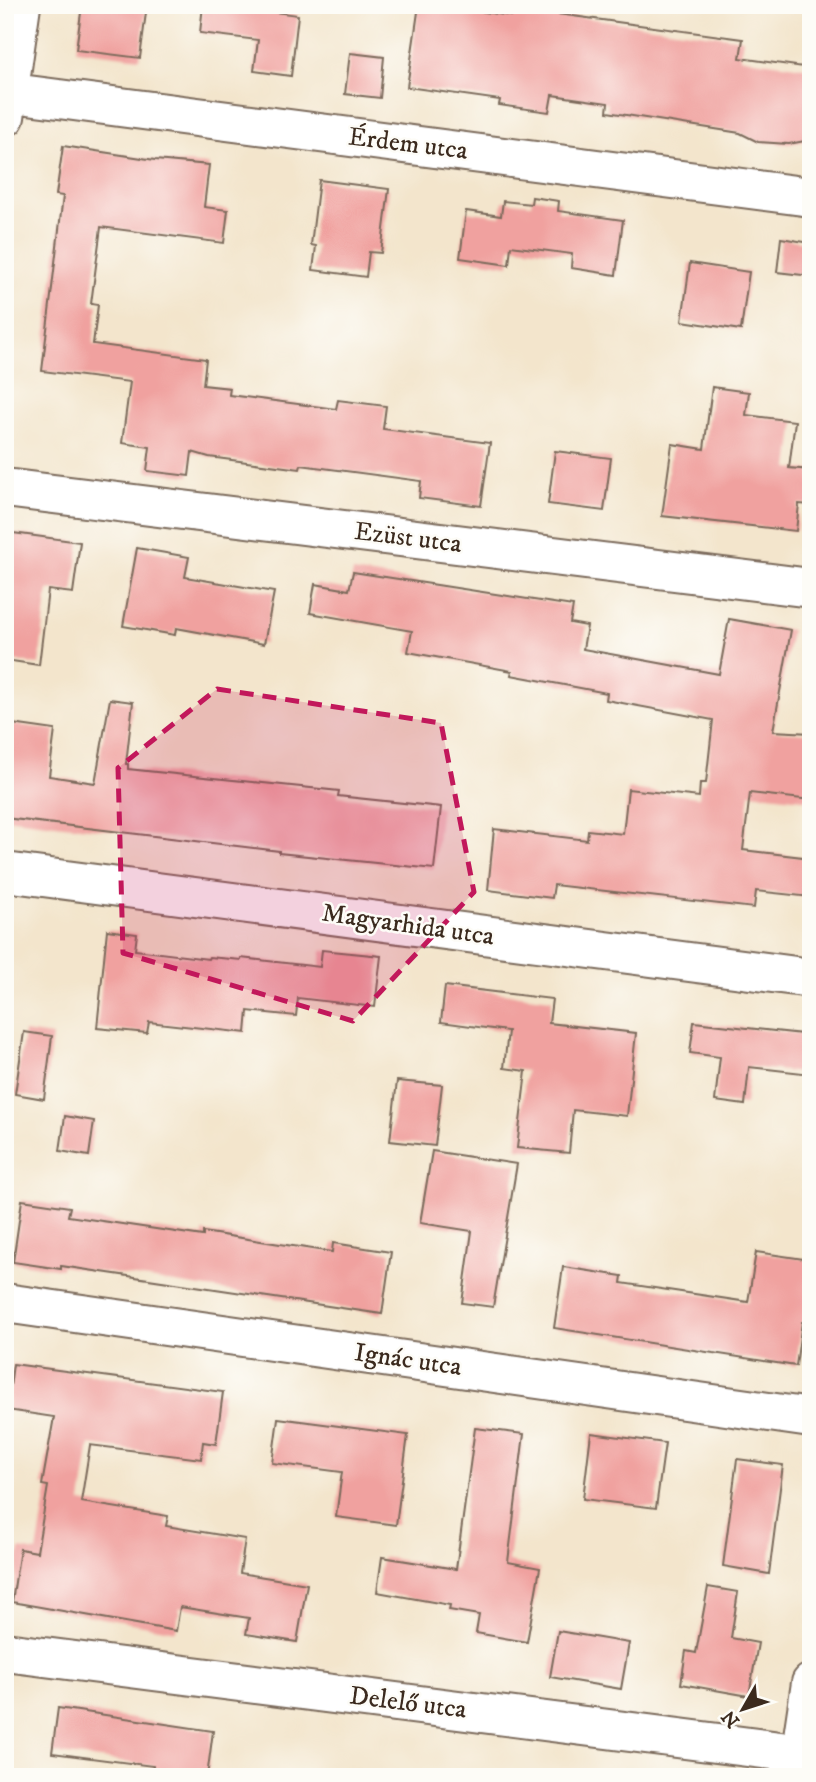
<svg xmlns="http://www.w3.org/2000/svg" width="816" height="1782" font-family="'IM FELL DW Pica',serif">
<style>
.building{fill:#f0a19f}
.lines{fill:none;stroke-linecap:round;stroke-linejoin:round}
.street-casing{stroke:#7b6b5b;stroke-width:42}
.street{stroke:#fff;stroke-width:38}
.marked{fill:#c2185b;fill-opacity:0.2;stroke:#c2185b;stroke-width:5;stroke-dasharray:14 9;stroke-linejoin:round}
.labels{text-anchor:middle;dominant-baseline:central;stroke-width:5;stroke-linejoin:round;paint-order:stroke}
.street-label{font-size:26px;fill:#3b2a1e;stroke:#fdfcf7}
</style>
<rect width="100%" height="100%" fill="#fdfcf7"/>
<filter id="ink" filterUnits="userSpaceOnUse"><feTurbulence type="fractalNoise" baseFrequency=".0143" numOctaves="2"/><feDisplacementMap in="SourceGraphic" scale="14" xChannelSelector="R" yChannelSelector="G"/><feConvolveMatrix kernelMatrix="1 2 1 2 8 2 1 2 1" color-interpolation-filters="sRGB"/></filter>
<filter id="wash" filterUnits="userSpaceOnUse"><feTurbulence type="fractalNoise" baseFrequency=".00686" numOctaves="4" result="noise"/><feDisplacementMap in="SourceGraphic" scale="28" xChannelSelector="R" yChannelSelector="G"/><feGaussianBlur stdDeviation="1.57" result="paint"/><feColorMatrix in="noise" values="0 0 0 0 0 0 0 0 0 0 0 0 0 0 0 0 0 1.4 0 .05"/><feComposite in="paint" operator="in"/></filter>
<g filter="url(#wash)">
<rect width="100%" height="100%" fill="#f3e5cc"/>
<g id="blocks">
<path class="building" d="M82 5H147L140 58 76 50Z
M203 5H221L298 15 291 76 254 71 258 40 200 33Z
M419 5H439L512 16 513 8 743 39 740 58 811 68V101L805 141 789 144 758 142 740 133 607 112 608 103 552 95 549 112 499 105 500 100 407 87Z
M350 53 384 57 380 98 345 94Z
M63 146 155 160 209 165 204 207 228 210 224 243 101 227 91 304 98 305 93 344 206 359 203 385 230 388 229 395 336 409 338 400 386 406 383 429 490 443 481 506 419 498 421 481 301 465 300 469 209 457 192 452 189 476 147 471 150 447 122 443 130 382 42 371 63 196 56 195Z
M319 180 389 189 381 253 369 252 366 277 313 270 316 246 311 245Z
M532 197 559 201 558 211 623 220 616 275 571 268 572 254 511 246 509 265 460 258 466 211 501 216 503 201 531 204Z
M781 238 811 243V276L777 272Z
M690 263 749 272 741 330 682 321Z
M712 387 749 392 746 415 795 421 789 468 811 470V505L799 504 796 531 662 516 672 444 704 449Z
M555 451 611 458 604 511 548 504Z
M13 533 80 542 73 593 48 590 39 665 5 660V594Z
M137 548 189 557 185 577 274 592 264 644 176 628 175 635 123 626Z
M353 572 573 606 570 623 587 626 583 649 719 674 729 619 791 630 773 731 811 733V800L750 793 743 850 811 858V897L756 891 754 908 554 885 552 898 488 890 494 829 587 840 588 830 623 834 628 789 699 797 700 783H706L713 720 606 700 607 693 511 675 512 671 408 652 412 631 310 613 315 584 349 590Z
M110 699 133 702 126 764H128V769L339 791 338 796 441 807 434 869 279 853V851L5 818V723L55 730 49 776 95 783Z
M107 930 137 934 135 950 208 959 209 957 241 960V958L320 967 322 950 381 956 375 1007 298 998 296 1016 248 1011 246 1033 149 1022 147 1033 97 1028Z
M445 986 552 999 549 1023 636 1033 627 1116 573 1110 569 1153 517 1148 526 1071 504 1068 508 1031 441 1022Z
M694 1022 811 1035V1074L749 1067 745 1105 715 1101 720 1057 690 1053Z
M24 1032 52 1036 44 1099 15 1094Z
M397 1081 442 1085 435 1146 390 1141Z
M65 1116 94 1121 89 1156 60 1151Z
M432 1151 517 1164 493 1307 462 1303 472 1231 420 1223Z
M22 1200 70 1207 68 1216 203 1236V1232L332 1252 333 1243 391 1252 382 1314 61 1266V1269L13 1262Z
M756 1252 811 1260V1323L802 1322 796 1366 554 1328 563 1267 622 1276 621 1283 748 1302Z
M13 1364 223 1392 216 1444 203 1442 201 1459 90 1445 81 1502 168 1516 166 1526 245 1539 240 1573 307 1584 297 1642 246 1634 249 1618 180 1607 176 1631 12 1602 20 1549 37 1552 48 1486 42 1485 54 1417 7 1410Z
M278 1418 408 1435 396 1525 336 1517 342 1472 272 1463Z
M475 1428 524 1434 508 1562 540 1568 527 1642 476 1633 479 1615 449 1610 450 1605 377 1592 382 1557 456 1569Z
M591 1433 665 1443 656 1508 583 1499Z
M737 1459 783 1465 769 1574 723 1566Z
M708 1587 738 1592 731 1638 758 1643 749 1696 681 1684 686 1651 696 1653Z
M558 1631 629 1643 621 1689 550 1677Z
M58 1708 213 1731 207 1777H152L153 1766 52 1753Z"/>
</g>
</g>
<g filter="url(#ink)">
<use href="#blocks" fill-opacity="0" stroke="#7b6b5b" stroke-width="2"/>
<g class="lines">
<g class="street-casing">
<path id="street" d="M5 92 811 197
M5 117 21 5
M5 488 811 588
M5 872 811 978
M5 1303 811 1418
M5 1652 811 1755
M797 1777 811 1683"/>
</g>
<use href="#street" class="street"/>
</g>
</g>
<path class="marked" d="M217 689 441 723 474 892 353 1021 123 953 118 768Z"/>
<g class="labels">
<g class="street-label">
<text transform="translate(408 144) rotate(7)">Érdem utca</text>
<text transform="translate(408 538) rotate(7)">Ezüst utca</text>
<text transform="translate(408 925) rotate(8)">Magyarhida utca</text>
<text transform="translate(408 1360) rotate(8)">Ignác utca</text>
<text transform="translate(408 1703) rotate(7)">Delelő utca</text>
</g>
</g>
<rect width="816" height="1782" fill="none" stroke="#fdfcf7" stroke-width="28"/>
<g transform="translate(743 1709) rotate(231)" stroke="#fdfcf7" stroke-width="5" paint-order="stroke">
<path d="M0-5L12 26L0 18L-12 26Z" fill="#3b2a1e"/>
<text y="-10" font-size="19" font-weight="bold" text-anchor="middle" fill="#3b2a1e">N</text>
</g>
</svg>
